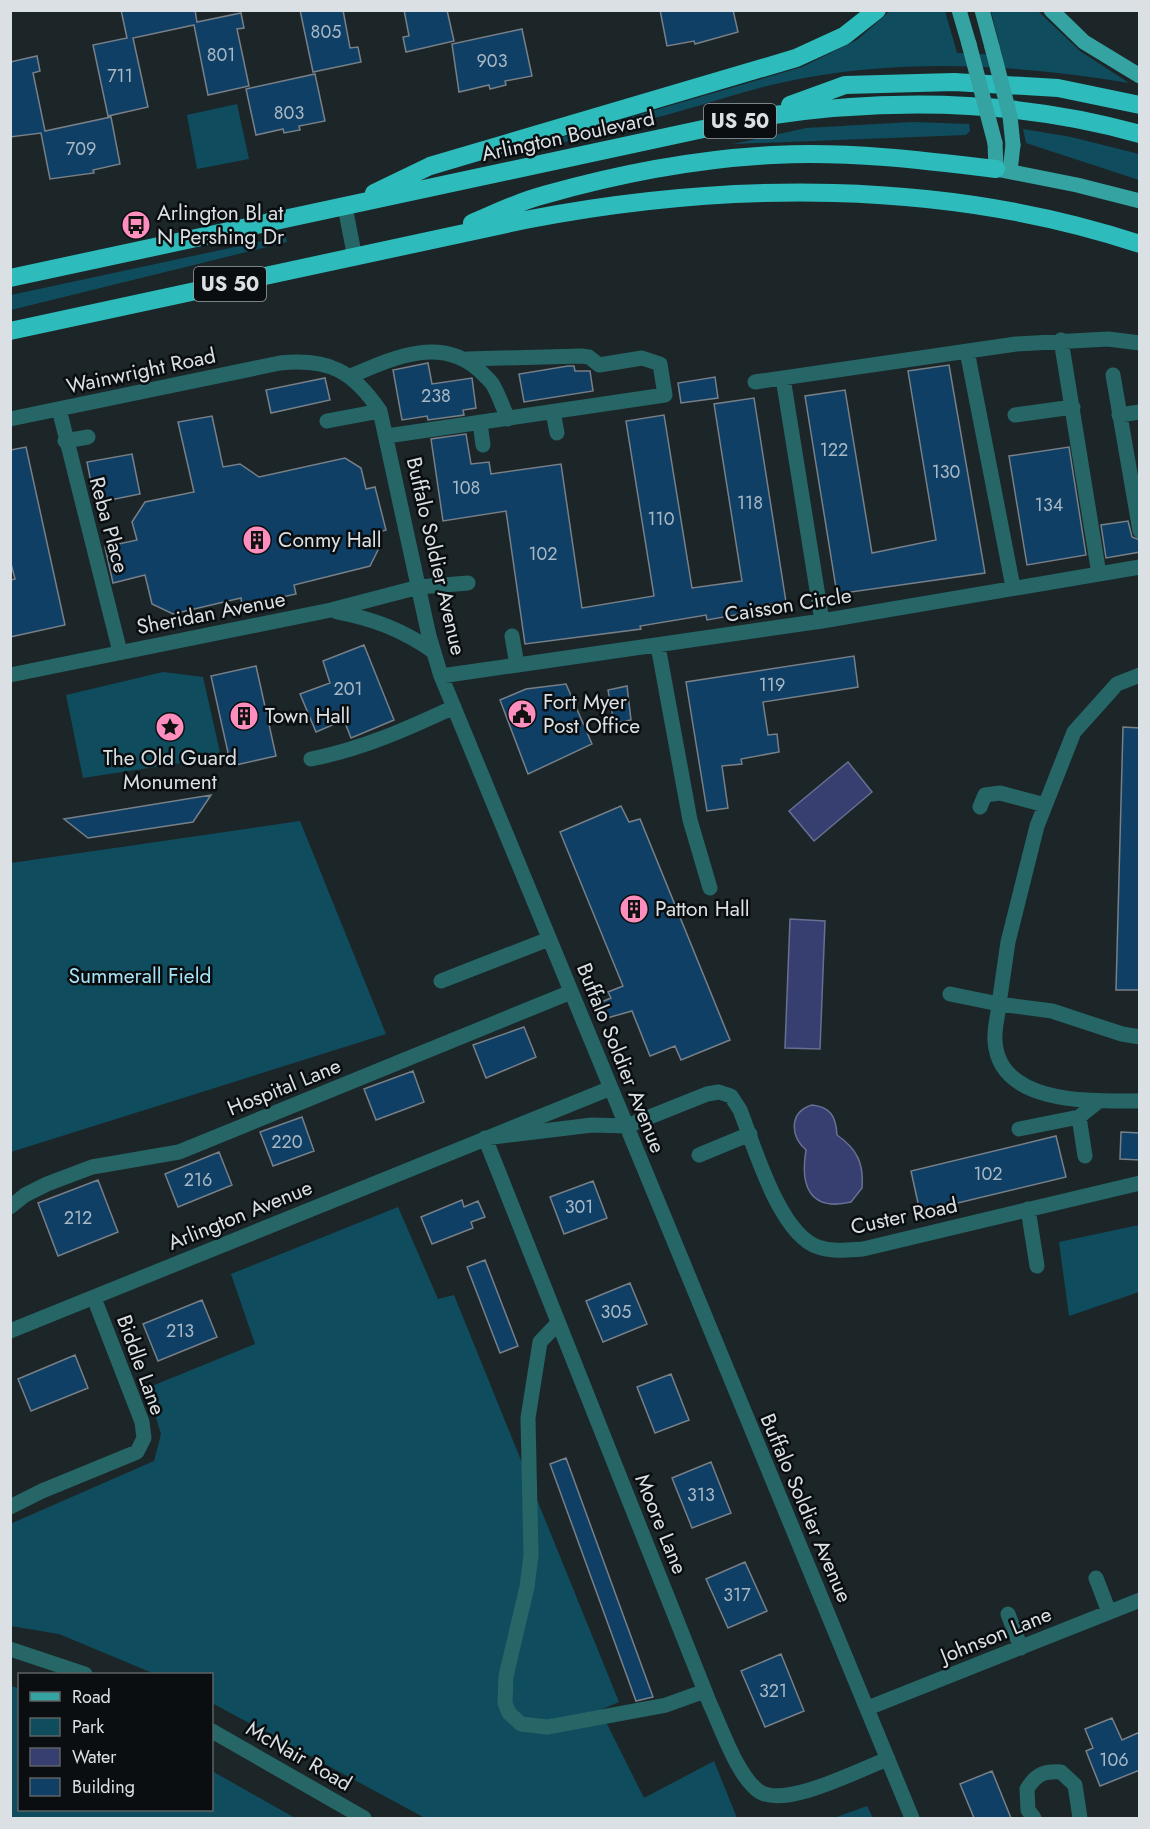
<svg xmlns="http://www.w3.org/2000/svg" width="1150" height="1829" font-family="Jost,sans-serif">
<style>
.green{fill:#0f4d5e}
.water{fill:#373f70;stroke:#686f92;stroke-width:1.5}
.building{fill:#103f66;stroke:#777f87;stroke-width:1.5}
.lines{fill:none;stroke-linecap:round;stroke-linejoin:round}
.minor{stroke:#266666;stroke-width:15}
.major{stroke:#34a3a2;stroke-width:15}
.highway{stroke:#2dbcbb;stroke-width:18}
.major-bridge{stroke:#34a3a2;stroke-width:15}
.labels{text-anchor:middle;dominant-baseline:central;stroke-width:5;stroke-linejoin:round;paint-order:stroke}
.number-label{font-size:18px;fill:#a8b8c4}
.shield{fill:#0a0e10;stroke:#9ca1a4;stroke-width:1.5}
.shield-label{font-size:20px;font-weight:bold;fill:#dae0e3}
.street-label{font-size:21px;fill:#dae0e3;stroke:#0a0e10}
.poi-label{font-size:21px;fill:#dae0e3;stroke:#0a0e10;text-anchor:start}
.park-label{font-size:21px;fill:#a5e2f6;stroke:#0a0e10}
</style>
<rect width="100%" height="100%" fill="#1c2629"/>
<path class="green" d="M890 11H945L957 53 1002 55 991 11H1038L1080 51 1129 83C1017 64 901 58 789 81 749 89 709 103 670 114 648 119 542 152 529 147L802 67 857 40Z
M237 104 249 159 197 169 187 115Z
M912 122 969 124 970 131 966 135 733 144 806 128Z
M1023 129 1071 137 1139 154V180L1026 143Z
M286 236 287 242 11 310V295Z
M163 672 203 677 221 757 83 778 66 695Z
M300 821 386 1034 11 1152V863Z
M398 1207 438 1299 454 1295 619 1702 600 1710 644 1798 714 1761 737 1818H425L212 1703V1674H155L59 1634 11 1626 10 1524 154 1461 161 1434 147 1388 255 1344 231 1274Z
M1139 1225V1292L1069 1316 1059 1242Z
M10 1686 19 1688 20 1810H212V1771L295 1818H11Z
M867 1806 873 1818H834Z"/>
<path class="water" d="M848 762 872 792 814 841 789 811Z
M790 919 825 921 820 1049 785 1048Z
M812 1105C831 1107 836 1117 837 1135 857 1149 864 1163 862 1188L851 1202C809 1212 800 1185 806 1150 790 1136 789 1112 812 1105Z"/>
<path class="building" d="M121 10H195L197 22 241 13 244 28 237 29 249 86 208 95 194 25 133 38 148 107 108 116 93 45 127 38Z
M300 10H343L350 48 358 47 361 62 313 72Z
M404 10H447L454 41 406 52 403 37 409 36Z
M660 10H733L738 32 695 44 694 41 667 46Z
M522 29 532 76 505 81 506 85 490 89 489 85 459 92 452 44Z
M37 56 40 71 33 73 45 131 111 117 120 164 93 170 94 173 50 179 41 133 10 137V62Z
M315 74 325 121 299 126 300 130 284 133 283 129 256 135 246 89Z
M428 363 432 384 472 378 476 408 463 410 464 415 428 420 427 416 402 420 393 370Z
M949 365 985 573 837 594 805 396 845 390 872 553 936 540 908 371Z
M568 366H574L575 371H590L593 391 524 402 519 374Z
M715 377 718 398 681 403 678 383Z
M325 378 330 400 271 413 266 390Z
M754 398 786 602 740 609 741 614 707 620 706 615 640 626 641 629 525 644 506 511 443 521 431 439 466 434 471 464 489 462 491 474 561 464 582 608 654 596 626 421 664 415 692 588 742 581 714 404Z
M212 416 223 467 240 464 259 477 345 458 361 468 366 489 375 487 386 530 375 533 379 548 370 566 294 585 296 594 242 606 241 598 173 614 152 604 145 575 113 583 105 547 137 540 132 522 145 502 194 492 178 422Z
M26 447 65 625 10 637V580L15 579 10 560V450Z
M1069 447 1086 555 1027 565 1009 456Z
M132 454 140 494 95 503 87 462Z
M1128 521 1132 537 1140 540V552L1106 558 1101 525Z
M364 645 394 720 351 738 344 720 316 732 300 694 330 683 323 661Z
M854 656 858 687 763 702 768 735 777 734 779 752 741 759 742 764 722 766 728 808 707 811 686 682Z
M256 666 276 756 231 766 211 676Z
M566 684 592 744 528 774 500 700 526 689Z
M627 686 631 720 614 723 608 690Z
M1123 727 1140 728V990H1116Z
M211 795 193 822 88 838 64 819Z
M621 806 629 822 640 819 730 1040 681 1060 675 1046 650 1056 632 1011 600 1020 594 1005 611 998 608 992 623 986 560 832Z
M524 1027 536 1057 486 1078 473 1045Z
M413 1071 424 1102 376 1120 364 1089Z
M302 1117 314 1151 273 1166 260 1132Z
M1121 1132 1140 1133V1160L1120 1159Z
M1056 1136 1066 1177 920 1212 911 1171Z
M219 1152 232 1185 178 1207 165 1174Z
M98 1180 118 1232 58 1256 38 1203Z
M593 1181 607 1218 564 1234 550 1197Z
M462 1200 464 1207 478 1201 485 1217 471 1222 473 1228 432 1244 421 1217Z
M485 1260 518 1346 500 1353 467 1267Z
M630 1283 647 1324 603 1342 586 1301Z
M202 1300 217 1337 158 1361 143 1324Z
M75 1355 88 1388 31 1411 18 1379Z
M671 1374 689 1420 655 1433 637 1387Z
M566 1458 653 1697 636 1701 550 1464Z
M711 1462 731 1513 692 1528 672 1478Z
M745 1562 767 1611 728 1628 706 1579Z
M781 1654 804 1711 765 1727 741 1671Z
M1112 1718 1122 1740 1140 1732V1770L1100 1786 1086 1751 1093 1748 1085 1729Z
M992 1771 1011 1818H974L960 1784Z"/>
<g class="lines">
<path class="minor" d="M345 207 355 258
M1061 340 1099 574
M967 351 1013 587
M1113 375 1140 531
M351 376C393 358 441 335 480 371 485 376 490 380 493 385 499 395 503 408 508 419
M783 378 822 621
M755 382 1016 344 1108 339 1140 343
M59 409 120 652
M553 412 557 433
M1015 415 1073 407
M1119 415 1140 412
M10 419 280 363C329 358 353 371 380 411L429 636 441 676 912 1818
M327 421 380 411
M480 423 483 445
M387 436 665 395 660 364 642 358 599 365 589 357 581 356 467 359
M65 441 88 437
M337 612C374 619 403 630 434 652
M512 636 517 665
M658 646 690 820 710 888
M10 675 331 610 419 587 468 583
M441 676 822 621 1140 567
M311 759C362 749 407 729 454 707
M980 807 985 795 1000 793 1045 805
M441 981 549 939
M950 994 999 1004 1008 942 1037 826 1074 732 1117 684 1140 675
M1140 1037 1122 1034 1052 1011 999 1004C998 1016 994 1029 995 1041 999 1106 1094 1101 1140 1101
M1079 1117 1085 1156
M1019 1129 1079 1117 1099 1101
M485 1138 710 1704C721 1727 738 1778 760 1792 787 1808 860 1769 888 1759
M485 1138 592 1125 627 1126 707 1094 719 1092 731 1096 740 1110C754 1145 779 1234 818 1247 833 1252 847 1250 863 1249L1140 1183
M699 1155 750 1134
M10 1207 25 1195 47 1184 92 1167 179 1152 571 992
M1028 1209 1037 1266
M558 1323 540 1342 528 1418 531 1555 527 1587 506 1676 505 1703 509 1713 521 1724 547 1727 666 1705 705 1691
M10 1331 611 1088
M10 1507 42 1491 137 1452 144 1438 142 1422 94 1298
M1096 1578 1109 1612
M1008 1614 1021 1648
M10 1649 85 1674
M868 1708 1140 1600
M212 1731 364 1818
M1034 1818 1028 1810 1027 1789C1036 1774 1044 1771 1061 1772L1075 1785 1080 1818"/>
<path class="major" d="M959 10 969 44
M982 10 992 47
M1051 10 1084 42 1140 76
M995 143 996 169 1077 185 1140 201
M1010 171 1013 145"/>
<path class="highway" d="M790 105 845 85 954 82 1058 88 1140 105
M374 193 430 166 796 58 844 36 877 10
M472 223C496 213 520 201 544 195 618 174 697 159 773 155 848 151 922 160 996 169
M10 278 759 117C885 98 1016 99 1140 134
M10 331 525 220C726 181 943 179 1140 244"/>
<path class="major-bridge" d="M969 44 995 143
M992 47 1010 116 1013 145"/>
</g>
<defs>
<g id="bus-disc" transform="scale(1.5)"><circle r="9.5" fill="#fe8ebd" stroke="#0a0e10"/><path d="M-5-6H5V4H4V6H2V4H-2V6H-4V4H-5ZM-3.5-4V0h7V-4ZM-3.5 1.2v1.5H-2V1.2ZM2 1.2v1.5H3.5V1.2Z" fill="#111"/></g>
<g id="building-disc" transform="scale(1.5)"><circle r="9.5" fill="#fe8ebd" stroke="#0a0e10"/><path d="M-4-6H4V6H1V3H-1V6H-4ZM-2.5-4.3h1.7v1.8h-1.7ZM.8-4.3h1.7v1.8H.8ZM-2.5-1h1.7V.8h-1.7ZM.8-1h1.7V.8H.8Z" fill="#111"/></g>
<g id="civic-disc" transform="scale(1.5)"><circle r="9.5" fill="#fe8ebd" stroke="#0a0e10"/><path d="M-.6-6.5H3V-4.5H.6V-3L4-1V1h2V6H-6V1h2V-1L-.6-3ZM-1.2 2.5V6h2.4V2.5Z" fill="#111"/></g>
<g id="sight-disc" transform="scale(1.5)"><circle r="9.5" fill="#fe8ebd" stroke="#0a0e10"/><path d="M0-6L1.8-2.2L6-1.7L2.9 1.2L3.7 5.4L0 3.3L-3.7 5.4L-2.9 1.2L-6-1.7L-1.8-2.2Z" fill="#111"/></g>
</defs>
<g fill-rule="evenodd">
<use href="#bus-disc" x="136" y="225"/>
<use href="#building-disc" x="257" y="540"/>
<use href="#civic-disc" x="522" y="714"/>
<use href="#building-disc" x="244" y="716"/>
<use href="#sight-disc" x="170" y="727"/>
<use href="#building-disc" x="634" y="909"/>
</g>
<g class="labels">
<g class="number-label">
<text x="326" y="32">805</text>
<text x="221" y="55">801</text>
<text x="492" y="61">903</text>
<text x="120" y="76">711</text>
<text x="289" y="113">803</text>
<text x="81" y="149">709</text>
<text x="436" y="396">238</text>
<text x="834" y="450">122</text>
<text x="946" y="472">130</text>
<text x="466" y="488">108</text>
<text x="750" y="503">118</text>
<text x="1049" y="505">134</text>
<text x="661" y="519">110</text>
<text x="543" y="554">102</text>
<text x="772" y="685">119</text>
<text x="348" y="689">201</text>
<text x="287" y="1142">220</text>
<text x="988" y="1174">102</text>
<text x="198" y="1180">216</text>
<text x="579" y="1207">301</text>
<text x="78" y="1218">212</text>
<text x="616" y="1312">305</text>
<text x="180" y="1331">213</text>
<text x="701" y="1495">313</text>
<text x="737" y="1595">317</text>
<text x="773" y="1691">321</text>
<text x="1114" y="1760">106</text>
</g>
<g class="shield">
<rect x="704" y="104" width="72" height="34" rx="4.5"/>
<rect x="194" y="267" width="72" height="34" rx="4.5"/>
</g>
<g class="shield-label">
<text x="740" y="121">US 50</text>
<text x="230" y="284">US 50</text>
</g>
<g class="street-label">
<text transform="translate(568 136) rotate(-12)">Arlington Boulevard</text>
<text transform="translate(141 371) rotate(-12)">Wainwright Road</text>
<text transform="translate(109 525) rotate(75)">Reba Place</text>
<text transform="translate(436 556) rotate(77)">Buffalo Soldier Avenue</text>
<text transform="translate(788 605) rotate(-9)">Caisson Circle</text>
<text transform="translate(211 613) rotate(-11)">Sheridan Avenue</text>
<text transform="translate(621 1058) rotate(68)">Buffalo Soldier Avenue</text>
<text transform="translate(284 1087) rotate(-22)">Hospital Lane</text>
<text transform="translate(240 1215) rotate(-22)">Arlington Avenue</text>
<text transform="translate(904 1216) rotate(-12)">Custer Road</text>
<text transform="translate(141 1365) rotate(70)">Biddle Lane</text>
<text transform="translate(806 1508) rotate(67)">Buffalo Soldier Avenue</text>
<text transform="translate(661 1524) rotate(68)">Moore Lane</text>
<text transform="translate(996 1635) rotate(-22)">Johnson Lane</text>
<text transform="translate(299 1756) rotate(30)">McNair Road</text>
</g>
<g class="poi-label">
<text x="157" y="213">Arlington Bl at<tspan x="157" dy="24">N Pershing Dr</tspan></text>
<text x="278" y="540">Conmy Hall</text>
<text x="543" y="702">Fort Myer<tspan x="543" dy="24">Post Office</tspan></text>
<text x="265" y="716">Town Hall</text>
<text x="170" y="758" text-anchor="middle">The Old Guard<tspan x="170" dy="24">Monument</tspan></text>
<text x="655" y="909">Patton Hall</text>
</g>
<g class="park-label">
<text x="140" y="976">Summerall Field</text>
</g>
</g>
<rect width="1150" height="1829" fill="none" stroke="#dae0e3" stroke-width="24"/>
<rect x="18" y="1673" width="195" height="138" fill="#0a0e10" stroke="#5d6264" stroke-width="1.5"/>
<rect x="30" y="1692" width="30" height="9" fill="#34a3a2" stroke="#5d6264" stroke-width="1.5"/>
<text x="72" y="1703" font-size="18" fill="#dae0e3">Road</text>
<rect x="30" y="1718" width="30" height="18" fill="#0f4d5e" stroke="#5d6264" stroke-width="1.5"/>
<text x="72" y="1733" font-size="18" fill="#dae0e3">Park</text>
<rect x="30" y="1748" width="30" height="18" fill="#373f70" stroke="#5d6264" stroke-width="1.5"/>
<text x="72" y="1763" font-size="18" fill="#dae0e3">Water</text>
<rect x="30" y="1778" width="30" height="18" fill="#103f66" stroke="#5d6264" stroke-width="1.5"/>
<text x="72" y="1793" font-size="18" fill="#dae0e3">Building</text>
</svg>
